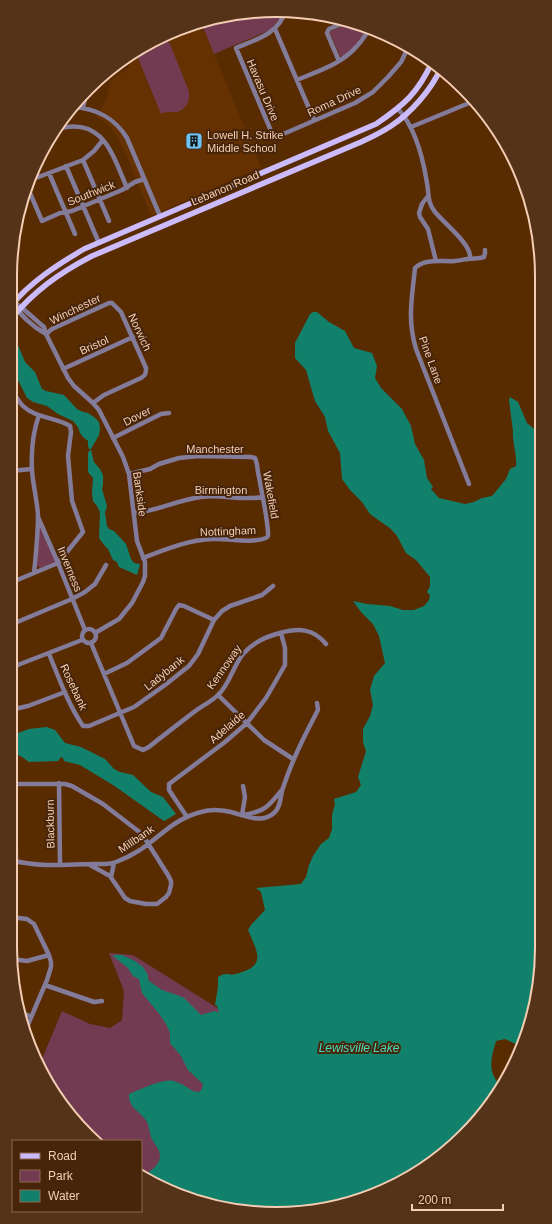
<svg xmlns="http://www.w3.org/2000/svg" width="552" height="1224" font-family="Helvetica,sans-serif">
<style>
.built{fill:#653100}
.green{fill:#723b51}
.water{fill:#12816c}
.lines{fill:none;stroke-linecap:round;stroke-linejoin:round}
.minor{stroke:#827b9a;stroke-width:4.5}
.major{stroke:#cbbbfb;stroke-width:5.5}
.labels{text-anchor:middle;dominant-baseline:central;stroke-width:4;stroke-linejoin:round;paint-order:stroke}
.street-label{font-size:11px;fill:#f3ceb5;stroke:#47250a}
.poi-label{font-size:11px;fill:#f3ceb5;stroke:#47250a;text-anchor:start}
.water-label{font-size:12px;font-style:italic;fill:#4fdabc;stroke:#47250a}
.rim{fill:none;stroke:#f3ceb5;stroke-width:2}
</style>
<rect width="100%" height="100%" fill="#592b00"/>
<path class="built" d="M192 25 205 32 261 167 151 216 127 157 115 133 108 125 96 117 106 100 111 80 127 69 131 62 132 53 174 30Z"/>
<path class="green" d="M276 10 283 11 280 18 270 30 214 54 201 22 224 15Z
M352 22 364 28 365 31C358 42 352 50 342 57L340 56 330 33 331 31Z
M162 37 165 39 170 44 188 89C192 98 187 109 177 112 173 113 171 111 167 112 165 112 163 113 161 114L135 51Z
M39 524 55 559V562L40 568 37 565Z
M109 953 133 955 254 1031 224 1209 143 1178 141 1177V1141H98L76 1123 46 1081 39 1066 62 1011 90 1024 110 1028 122 1020 124 991Z"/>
<path class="water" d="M313 312H317L329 322 345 331 354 348 372 353 377 366 375 378 381 388 402 409 411 426 415 444 424 460 427 478 433 487 431 489 439 498 465 504 474 502 482 498 492 496 506 479 510 469 516 466C517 454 512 441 513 431L509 400 510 397 518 402 527 423 533 428 540 431 542 948 537 1000 522 1049 520 1046 505 1039 496 1041C491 1058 487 1071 500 1085L476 1124 409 1178 328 1209 276 1214 224 1209 141 1177C150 1172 164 1163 159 1151 157 1146 153 1142 151 1137 149 1130 149 1124 145 1119 138 1110 128 1107 129 1094 139 1090 164 1078 174 1081 177 1082 182 1084 185 1086 190 1089 193 1092 199 1092L202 1089 203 1084 188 1070 181 1056 170 1043V1033L166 1024 160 1015 142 993 139 979 133 976 128 968 113 956 114 955H122L135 961 143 967 148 975V978L149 981 162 990 177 995 184 998 201 1015 215 1011 219 1013 217 1006 215 1005 218 987V977C228 971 227 976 236 974 268 966 257 952 248 930L251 925 265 910 261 892 256 888 301 884 306 877 309 865 313 856 321 844 329 838 332 829V815L335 804 334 799 356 792 361 785 358 777 366 751 363 742V729L370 716 373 705 370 690 374 676 385 663 379 636 373 624 361 612 353 601 367 604 390 606 403 610H414L424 606 429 600 430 595 427 592 430 586V577L416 560 406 553 397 536 391 529 370 514 362 502 350 490 342 479 340 453 328 431 325 417 315 401 306 370 295 358V343L310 314Z
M13 343 18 345 25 362 35 372 42 389 46 391 64 395 77 409 83 412 88 413 94 417 99 422 100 429 99 435 91 449H89L88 446V441L83 437 80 433 78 427 73 421 58 414 47 406 33 402 27 398 19 382 15 376 10 373V345Z
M90 450H91L94 462 100 469 103 475V484L102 489 107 506 105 513 107 526 109 529 114 531 126 544 131 559 134 563 140 564 137 575 119 567 117 562 113 560 108 549 104 545 99 538 100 512 97 506 93 501 92 494 93 478 88 472V453Z
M47 727 55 730 65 743 81 747 105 759 114 769 120 772 133 775 151 792 163 797 176 814 164 821 113 785 80 765 64 761 63 758 61 757 58 761 29 762C23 757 18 754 10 753V736L29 729Z"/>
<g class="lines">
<path class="minor" d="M285 11C280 33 255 40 236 48L274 138 355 103 373 92 388 77 401 62 406 52 403 47 387 40 366 27
M275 29 314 120
M339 61 327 33 329 29 348 21
M297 80C318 71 342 64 357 46 362 41 366 34 370 28
M72 107C95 108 115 118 127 138L160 216
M83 108 87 89
M398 109C415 127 423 158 427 183 429 193 427 202 435 212 443 222 471 244 470 257L468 259
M411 127 474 101
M54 130C102 114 112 153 127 188
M83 160 109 221
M66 166 99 243
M49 173 75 234
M28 181 83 160 94 151 103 140
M27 186 42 221 60 213 72 211 122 190 135 182 144 179
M428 196 422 204 419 213 420 217 428 229 436 261
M10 300 21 307 44 327 46 334 68 378 74 386 93 403 99 410 123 457 129 474 137 541 145 562V576L143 582 132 603 119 619 95 633
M13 303C20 315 33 327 46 334
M46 334 52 329 109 303H112L121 312 146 368C146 373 146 375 141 378L104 395 93 403
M63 369 133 337
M113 438 161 414 169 413
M10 471 32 469
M129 474 150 469 159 464 179 458 199 456 251 457 255 458C258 464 257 471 259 477 262 495 267 514 268 533V536L266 538C249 544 230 538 213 539 188 540 166 549 143 558
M469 484 416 349C407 319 412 298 415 268 425 258 442 262 455 261 460 261 464 259 468 259 474 258 478 259 484 257L485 253V250
M134 513C158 511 177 500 201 497 221 494 242 501 263 497
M38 517 58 563 85 630
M34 573C36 554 38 535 38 515 37 500 33 485 32 470 31 452 33 432 39 415
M10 583 58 563 83 532 72 501 68 456 71 432 70 426C55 417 35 418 23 406 18 401 15 394 10 388
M10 625 72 599 85 592 95 584 106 565
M82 636a7 7 0 1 1 14 0a7 7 0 1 1-14 0Z
M91 643 134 746 143 750 149 747C165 734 181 722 198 709 204 705 212 701 218 695 230 684 233 666 243 654 254 642 265 637 280 633 298 628 313 628 326 644
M49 654C59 678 68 704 83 726H89L134 707 165 685 189 666 198 654 214 620 222 611 230 606 262 595 273 586
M10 668 82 640
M104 674 127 663 161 638 176 609 179 605 184 606 214 620
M218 695 264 740 293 759
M10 710 28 706 65 692
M59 783 60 865
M10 784H65L72 786 103 804 142 834 168 875 171 881V885L169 893 166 897 157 904H146L130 901 125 898 110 876 90 865
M15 784 16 862
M242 815 245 797 243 786
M244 815C265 811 268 807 281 791
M187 817 169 790V784L225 742 247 723 266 698 285 665V648L281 633
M10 860C37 867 64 865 92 864 99 864 109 865 116 862 124 859 132 855 140 850 162 835 174 819 201 812 211 809 222 810 231 812 246 816 262 824 274 813 282 806 280 793 284 785 293 758 305 735 318 710L317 703
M111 877 114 863
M10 917 27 919 34 924 49 955 51 962V967L47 980 24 1034
M12 959 27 961 49 955
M45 985 94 1002 102 1001
M21 1012 31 1017"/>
<path class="major" d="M10 307C30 282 57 265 84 249L376 124C404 105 418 93 432 62
M10 320C34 291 59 273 92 256L361 142C372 137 382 132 391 126 411 113 431 90 441 68"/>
</g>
<defs>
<g id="building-square" transform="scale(0.9)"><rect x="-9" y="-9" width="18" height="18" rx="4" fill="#6ec2f3" stroke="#47250a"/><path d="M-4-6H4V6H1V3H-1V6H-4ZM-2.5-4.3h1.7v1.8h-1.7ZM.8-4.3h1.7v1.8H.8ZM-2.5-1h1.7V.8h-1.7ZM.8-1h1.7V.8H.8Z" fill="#111"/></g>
</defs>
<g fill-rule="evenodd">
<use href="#building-square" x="194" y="141"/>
</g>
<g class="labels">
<g class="street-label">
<text transform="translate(263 90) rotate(67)">Havasu Drive</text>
<text transform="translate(334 101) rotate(-25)">Roma Drive</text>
<text transform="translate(225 188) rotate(-23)">Lebanon Road</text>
<text transform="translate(91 193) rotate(-22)">Southwick</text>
<text transform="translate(75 309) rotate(-26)">Winchester</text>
<text transform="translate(140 332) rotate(65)">Norwich</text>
<text transform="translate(94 345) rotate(-24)">Bristol</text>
<text transform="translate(431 360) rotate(70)">Pine Lane</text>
<text transform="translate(137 416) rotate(-27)">Dover</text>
<text x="215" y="449">Manchester</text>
<text x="221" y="490">Birmington</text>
<text transform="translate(140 494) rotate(82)">Bankside</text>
<text transform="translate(271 495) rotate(80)">Wakefield</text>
<text transform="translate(228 531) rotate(-2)">Nottingham</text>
<text transform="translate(70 569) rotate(68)">Inverness</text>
<text transform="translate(224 667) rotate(-55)">Kennoway</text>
<text transform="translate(164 673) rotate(-39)">Ladybank</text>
<text transform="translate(74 687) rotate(65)">Rosebank</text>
<text transform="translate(227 727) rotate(-41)">Adelaide</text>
<text transform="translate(50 824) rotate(-91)">Blackburn</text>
<text transform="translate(136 839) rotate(-34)">Millbank</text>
</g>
<g class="poi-label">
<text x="207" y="135">Lowell H. Strike<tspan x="207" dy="13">Middle School</tspan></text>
</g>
<g class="water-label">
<text x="359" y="1048">Lewisville Lake</text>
</g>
</g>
<path d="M0 0H552V1224H0ZM276 17H276A259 259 0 0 1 535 276V948A259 259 0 0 1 276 1207H276A259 259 0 0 1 17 948V276A259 259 0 0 1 276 17Z" fill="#553318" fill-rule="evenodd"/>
<path class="rim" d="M276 17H276A259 259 0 0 1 535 276V948A259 259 0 0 1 276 1207H276A259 259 0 0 1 17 948V276A259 259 0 0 1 276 17Z"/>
<rect x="12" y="1140" width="130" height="72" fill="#47250a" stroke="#8c694e"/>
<rect x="20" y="1153" width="20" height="6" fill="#cbbbfb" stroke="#8c694e"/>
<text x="48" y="1160" font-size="12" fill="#f3ceb5">Road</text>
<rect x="20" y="1170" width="20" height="12" fill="#723b51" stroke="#8c694e"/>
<text x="48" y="1180" font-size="12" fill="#f3ceb5">Park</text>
<rect x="20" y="1190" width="20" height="12" fill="#12816c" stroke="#8c694e"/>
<text x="48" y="1200" font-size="12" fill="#f3ceb5">Water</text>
<path d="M412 1204v6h91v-6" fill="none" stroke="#f3ceb5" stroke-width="2"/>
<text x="418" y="1204" font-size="12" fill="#f3ceb5" stroke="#47250a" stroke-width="3" paint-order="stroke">200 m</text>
</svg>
